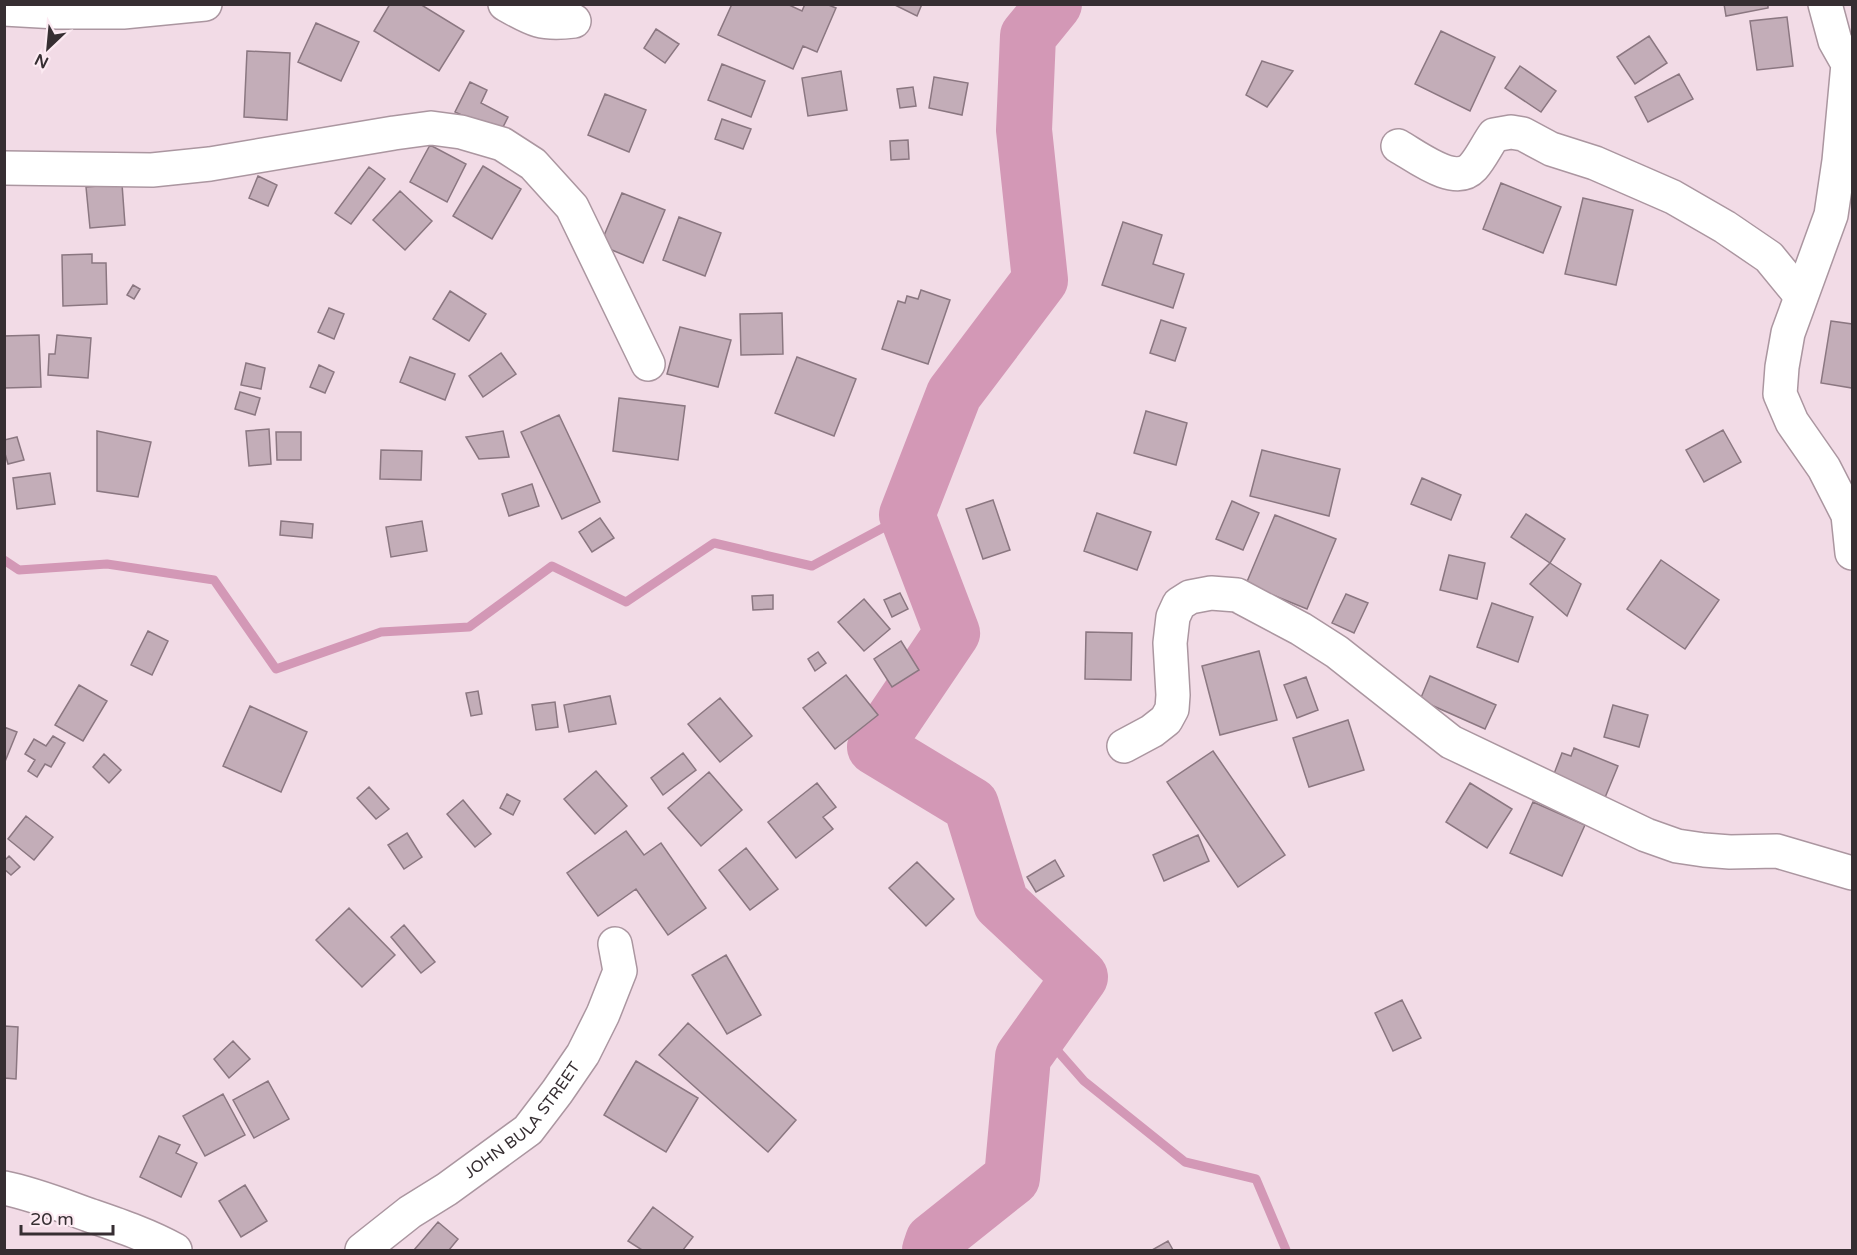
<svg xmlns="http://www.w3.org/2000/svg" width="1857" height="1255" font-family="'Varela Round',sans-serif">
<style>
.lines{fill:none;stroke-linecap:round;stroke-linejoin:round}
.stream{stroke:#d398b6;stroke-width:9}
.river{stroke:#d398b6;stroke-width:56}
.building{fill:#c3adb8;stroke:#8b7781;stroke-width:1.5}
.minor-casing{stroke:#ab96a0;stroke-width:36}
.minor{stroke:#fff;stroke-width:33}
.labels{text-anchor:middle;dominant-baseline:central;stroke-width:5;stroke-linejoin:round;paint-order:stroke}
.street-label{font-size:16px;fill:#362e32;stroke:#fceaf2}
</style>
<rect width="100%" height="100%" fill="#f2dbe6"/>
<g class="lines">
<path class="stream" d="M4 560 19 570 107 564 214 580 276 669 381 632 469 627 552 566 626 602 714 543 812 566 907 515
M1041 1032 1084 1081 1185 1162 1256 1179 1286 1250"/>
<path class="river" d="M930 1250 933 1241 1012 1178 1023 1057 1080 977 1001 903 971 805 875 747 952 633 907 515 954 394 1040 280 1024 130 1028 36 1054 4"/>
</g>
<path class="building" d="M390 4H420L464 31 439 71 374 31Z
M732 4H787L802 11 805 4H826L836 8 817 52 803 46 793 69 718 35Z
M893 4H922L917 16Z
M1724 4H1768V8L1726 16Z
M1787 17 1793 66 1757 70 1750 21Z
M316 23 359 42 341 81 298 62Z
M656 29 679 44 665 63 644 48Z
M1441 31 1495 57 1470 111 1415 84Z
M1649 36 1667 63 1635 84 1617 57Z
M247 51 290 53 287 120 244 117Z
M1262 61 1293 71 1267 107 1246 95Z
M722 64 765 81 751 117 708 100Z
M1520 66 1556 91 1541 112 1505 88Z
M841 71 847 110 808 116 802 78Z
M1679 74 1693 99 1648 122 1635 97Z
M934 77 968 83 962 115 929 108Z
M470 82 487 90 481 103 508 117 500 133 455 112Z
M913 87 916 106 900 108 897 89Z
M605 94 646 110 629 152 588 135Z
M722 119 751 129 743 149 715 139Z
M908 140 909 159 891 160 890 141Z
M430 145 466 164 447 202 410 182Z
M483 166 521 189 492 239 453 216Z
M369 167 385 179 351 224 335 213Z
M258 176 277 185 268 206 249 198Z
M1501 183 1561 207 1543 253 1483 229Z
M122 184 125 225 90 228 86 187Z
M400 191 432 221 405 250 373 220Z
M622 193 665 210 643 263 600 245Z
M1583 198 1633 210 1616 285 1565 274Z
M679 217 721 233 705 276 663 260Z
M1123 222 1162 235 1153 264 1184 274 1173 308 1102 285Z
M92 254V263H106L107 304 63 306 62 255Z
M133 285 140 289 134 299 127 295Z
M921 290 950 300 928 364 882 349 898 301 905 303 907 296 918 299Z
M450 291 486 314 469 341 433 319Z
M329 308 344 314 334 339 318 332Z
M782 313 783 354 741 355 740 314Z
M1161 320 1186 328 1175 361 1150 353Z
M1831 321 1852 324V388L1821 383Z
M680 327 731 340 718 387 667 374Z
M39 335 41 387 4 388V336Z
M57 335 91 338 88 378 48 375 49 354H55Z
M501 353 516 374 483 397 469 376Z
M410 357 455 374 445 400 400 382Z
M797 357 856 379 834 436 775 413Z
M246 363 265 368 261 389 241 385Z
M319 365 334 372 325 393 310 387Z
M240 392 260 398 255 415 235 409Z
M619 398 685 406 678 460 613 451Z
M1146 411 1187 423 1176 465 1134 453Z
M559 415 600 502 562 519 521 432Z
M269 429 271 464 249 466 246 431Z
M1723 430 1741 462 1704 482 1686 450Z
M97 431 151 442 138 497 97 491Z
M503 431 509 457 479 459 466 437Z
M276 432H301V460H277Z
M17 437 24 460 8 464 4 450V440Z
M381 450 422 451 421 480 380 479Z
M1262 450 1340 469 1329 516 1250 496Z
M50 473 55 504 17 509 13 478Z
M1422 478 1461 495 1451 520 1411 504Z
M532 484 539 506 509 516 502 494Z
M993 500 1010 550 983 559 966 509Z
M1232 501 1259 513 1243 550 1216 539Z
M1097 513 1151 532 1137 570 1084 551Z
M1526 514 1565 539 1550 563 1511 537Z
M1275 515 1336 539 1307 609 1246 584Z
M600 518 614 538 592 552 579 532Z
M281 521 313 524 312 538 280 535Z
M422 521 427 551 391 557 386 527Z
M1449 555 1485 563 1477 599 1440 590Z
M1661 560 1719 600 1685 649 1627 609Z
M1550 563 1581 584 1567 616 1530 584Z
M900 593 908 609 892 617 884 600Z
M1346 594 1368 603 1354 633 1332 623Z
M773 595V609L753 610 752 596Z
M864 599 890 629 864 651 838 622Z
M1492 603 1533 617 1518 662 1477 647Z
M148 631 168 641 152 675 131 665Z
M1086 632 1132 633 1131 680 1085 679Z
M901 641 919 670 892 687 874 659Z
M1259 651 1277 720 1220 735 1202 666Z
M818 652 826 663 815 671 808 659Z
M846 675 878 715 835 749 803 708Z
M1430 676 1496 705 1485 729 1420 700Z
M1306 677 1318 710 1297 718 1284 685Z
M79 685 107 701 83 741 55 725Z
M478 691 482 714 471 716 466 693Z
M610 696 616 724 569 732 564 705Z
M720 698 752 736 720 762 688 724Z
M555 702 558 727 536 730 532 705Z
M1613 705 1648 715 1639 747 1604 737Z
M250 706 307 732 281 792 223 766Z
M1348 720 1364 770 1309 787 1293 738Z
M4 727 17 732 4 764Z
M53 736 65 743 51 767 45 764 37 777 28 771 35 760 25 754 34 739 46 746Z
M1574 748 1618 766 1604 800 1552 779 1562 753 1571 756Z
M1213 751 1285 855 1238 887 1167 782Z
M683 753 696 770 663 795 651 778Z
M104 754 121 770 109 783 93 767Z
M596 771 627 806 595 834 564 799Z
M709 772 742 810 701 846 668 808Z
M817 783 836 807 823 817 833 829 796 858 768 822Z
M1470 783 1512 809 1487 848 1446 822Z
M369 787 389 809 376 819 357 798Z
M507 794 520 801 513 815 500 808Z
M463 800 491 834 475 847 447 814Z
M1533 802 1585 825 1562 876 1510 853Z
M26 816 53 837 34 860 8 839Z
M626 831 644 855 661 843 706 908 668 935 636 889 598 916 567 873Z
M407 833 422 857 404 869 388 845Z
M1198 835 1209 861 1164 881 1153 855Z
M746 848 778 889 750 910 719 870Z
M9 856 20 867 11 875 4 869V861Z
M1055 860 1064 876 1036 892 1027 877Z
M917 862 954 899 926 926 889 888Z
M349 908 395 955 362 987 316 940Z
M404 925 435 962 421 973 391 937Z
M726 955 761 1015 727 1034 692 975Z
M1402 1000 1421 1038 1393 1051 1375 1013Z
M688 1023 796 1120 768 1152 659 1055Z
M4 1026 18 1027 16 1079 4 1078Z
M233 1041 250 1059 229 1078 214 1059Z
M636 1061 698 1098 666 1152 604 1115Z
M268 1081 289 1119 254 1138 233 1100Z
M223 1094 245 1135 205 1156 183 1116Z
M159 1136 180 1145 176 1153 197 1163 181 1197 140 1177Z
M245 1185 267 1221 241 1237 219 1201Z
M653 1207 693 1237 683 1250H642L628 1241Z
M438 1222 458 1239 449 1250H414Z
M1168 1241 1173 1250H1152Z"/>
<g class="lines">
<g class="minor-casing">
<g id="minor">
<path d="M505 4C533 20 541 25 574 21"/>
<path d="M1825 4 1835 41 1848 64 1839 161 1831 215 1788 333 1782 367 1780 394 1792 422 1824 468 1848 515 1852 553"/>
<path d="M4 9 57 12H123L205 4"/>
<path d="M1398 146C1416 156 1455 187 1473 167 1481 158 1487 145 1494 135L1511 132 1523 134 1551 149 1595 163 1673 197 1725 227 1769 257 1801 296"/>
<path d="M4 168 152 170 210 164 394 133 431 128 461 132 502 144 533 164 572 207 648 364"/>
<path d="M1124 746 1152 731 1166 720 1172 709 1173 695 1170 643 1173 617 1179 604 1190 597 1211 593 1237 595 1301 629 1337 652 1451 742 1646 835 1677 846 1704 850 1730 852 1777 851 1852 873"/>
<path d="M4 1188C34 1194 61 1205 89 1215 118 1225 148 1235 175 1250"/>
<path id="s1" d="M362 1250 410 1212 447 1189 528 1130 557 1092 583 1054 603 1014 620 971 615 944"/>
</g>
</g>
<use href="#minor" class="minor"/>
</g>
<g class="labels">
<g class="street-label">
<text stroke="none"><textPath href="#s1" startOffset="208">JOHN BULA STREET</textPath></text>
</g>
</g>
<rect width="1857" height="1255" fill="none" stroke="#362e32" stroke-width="12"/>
<g transform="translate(48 48) rotate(206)" stroke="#fceaf2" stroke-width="4.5" paint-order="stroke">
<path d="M0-4.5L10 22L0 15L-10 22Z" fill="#362e32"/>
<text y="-9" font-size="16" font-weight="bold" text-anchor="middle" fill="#362e32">N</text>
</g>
<path d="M21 1225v9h92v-9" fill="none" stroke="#362e32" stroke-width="3"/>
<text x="30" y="1225" font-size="18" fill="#362e32" stroke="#fceaf2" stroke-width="4.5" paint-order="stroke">20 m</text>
</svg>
